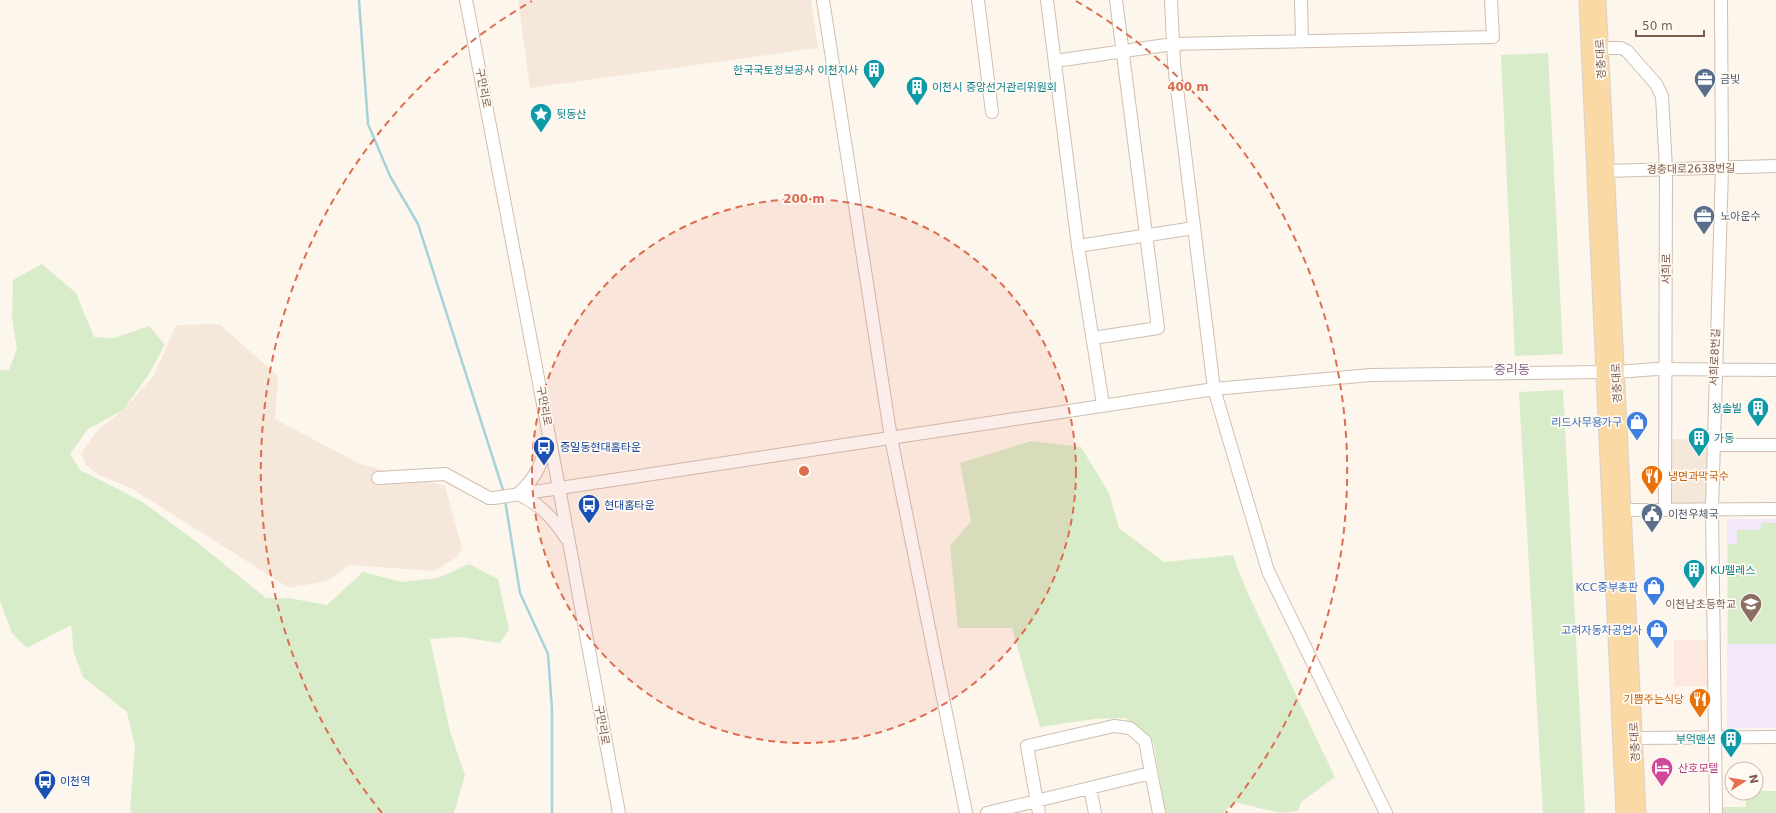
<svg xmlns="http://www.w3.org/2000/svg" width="1776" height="813" font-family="'DejaVu Sans','Noto Sans KR',sans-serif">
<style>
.residential{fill:#f5e8da}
.commercial{fill:#fde8e0}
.education{fill:#f3e8fa}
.green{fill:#d8ecc9}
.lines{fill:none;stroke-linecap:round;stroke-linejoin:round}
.stream{stroke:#a5d3da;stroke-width:2.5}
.minor-casing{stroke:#d1beb0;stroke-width:14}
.major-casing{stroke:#dad1cd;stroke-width:17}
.minor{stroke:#fff;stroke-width:12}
.major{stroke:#fbd9a5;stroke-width:15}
.ring{fill:none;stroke:#dc6d51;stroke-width:2;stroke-dasharray:7 5}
.labels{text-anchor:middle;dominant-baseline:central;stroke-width:3.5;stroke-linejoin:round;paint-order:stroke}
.street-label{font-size:11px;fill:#7a5c4d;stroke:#fffaf3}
.culture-label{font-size:11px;fill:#0d838f;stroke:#fffaf3;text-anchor:start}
.service-label{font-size:11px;fill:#4e5e75;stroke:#fffaf3;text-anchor:start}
.shop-label{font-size:11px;fill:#366cbe;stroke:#fffaf3;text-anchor:end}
.transit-label{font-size:11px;fill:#164399;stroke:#fffaf3;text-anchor:start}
.food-label{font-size:11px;fill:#c56008;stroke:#fffaf3;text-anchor:start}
.education-label{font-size:11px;fill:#785e54;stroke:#fffaf3;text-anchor:end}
.hotel-label{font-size:11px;fill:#b23c85;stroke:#fffaf3;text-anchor:start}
.quarter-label{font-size:13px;fill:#846695;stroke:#fffaf3}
.centre{fill:#dc6d51;stroke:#fffaf3;stroke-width:2}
.ring-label{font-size:12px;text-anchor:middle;font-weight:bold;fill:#dc6d51;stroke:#fffaf3;stroke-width:3.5;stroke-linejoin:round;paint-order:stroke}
</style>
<rect width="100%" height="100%" fill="#fdf6ec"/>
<path class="residential" d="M518 0H811L818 48 530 88Z
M219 324 278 376 275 419 360 464 445 486 462 548 457 557 434 571 349 565 327 581 289 588 131 488 99 475 86 465 81 453 97 431 123 410 153 377 176 325Z
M1669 439 1708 440V505H1668Z"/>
<path class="commercial" d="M1674 640H1709L1710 686H1674Z"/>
<path class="education" d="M1727 519H1776V728H1727Z"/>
<path class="green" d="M1548 53 1563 354 1515 356 1501 55Z
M42 264 76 293 94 337 114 338 149 326 165 345 147 377 123 410 88 429 70 454 80 470 141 501 193 539 266 598H288L327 605 363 572 402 582 438 578 469 564 498 579 509 630 500 643 460 637 430 639 450 732 465 775 454 813H133L130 810 135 747 127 712 83 677 74 653 71 625 27 648 12 633 0 601V370H9L17 349 12 317 13 280Z
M1563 390 1585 813H1543L1519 392Z
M1031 441 1081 447 1109 493 1119 528 1164 562 1233 555C1246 595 1267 631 1284 669 1301 705 1317 741 1335 777L1301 802 1298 811 1281 813 1234 802 1224 813H1165L1154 743 1126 718 1095 719 1040 727 1012 628H958L950 546 971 521 960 463Z
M1761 523H1776V644H1728V544H1737V530H1761Z
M1756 791H1776V813H1722V807H1746V793H1756Z"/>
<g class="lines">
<path class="stream" d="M359 0 368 124 390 176 418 224 504 493
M505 500 520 593 548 654 552 709V813"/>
<g class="minor-casing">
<path id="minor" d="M466 0 559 488 619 813
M823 0 891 438 966 813
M978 0 992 112
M1047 0 1078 246 1103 405
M1171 0 1174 64 1214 389 1268 571 1386 813
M1301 0 1302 41
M1600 48H1621L1627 51 1656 84 1662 96 1666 169 1665 510
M1055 61 1173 44 1493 37 1491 0
M1606 171 1776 166
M1078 246 1194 228
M1093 338 1158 328 1116 0
M1617 372 1656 369 1776 370
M1714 445H1776
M378 478 445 474 489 498H494L1214 389 1371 375 1603 372
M518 494C540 504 553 518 566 538
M518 494C536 479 543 461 548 438
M1623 510 1776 509
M1635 738 1776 737
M1090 788 1095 813
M987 813 1151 773
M1039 813 1027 746 1114 726 1130 728 1145 741 1159 813
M1716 813 1712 509 1722 168 1721 0"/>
</g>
<g class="major-casing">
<path id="major" d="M1587 0 1624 813
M1598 0 1638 813"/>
</g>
<use href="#minor" class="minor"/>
<use href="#major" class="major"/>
</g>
<circle cx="804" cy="471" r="272" fill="#dc6d51" fill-opacity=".12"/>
<g class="ring">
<circle cx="804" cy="471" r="272"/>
<path d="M382 813A543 543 0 0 1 532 1M1076 1A543 543 0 0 1 1226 813"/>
</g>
<defs>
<g id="building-pin" transform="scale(1.15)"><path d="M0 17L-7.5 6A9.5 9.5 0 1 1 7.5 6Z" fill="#0f9aa8" stroke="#fffaf3"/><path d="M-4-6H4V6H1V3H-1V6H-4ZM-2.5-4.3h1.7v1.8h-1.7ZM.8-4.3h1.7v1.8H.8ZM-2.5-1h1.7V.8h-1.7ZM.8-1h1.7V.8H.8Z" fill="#fff"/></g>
<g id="office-pin" transform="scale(1.15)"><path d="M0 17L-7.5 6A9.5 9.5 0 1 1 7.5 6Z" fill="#5c6f8a" stroke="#fffaf3"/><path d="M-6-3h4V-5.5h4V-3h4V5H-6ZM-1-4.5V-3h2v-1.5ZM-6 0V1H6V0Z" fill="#fff"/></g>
<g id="sight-pin" transform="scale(1.15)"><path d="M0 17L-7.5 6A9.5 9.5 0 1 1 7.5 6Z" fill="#0f9aa8" stroke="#fffaf3"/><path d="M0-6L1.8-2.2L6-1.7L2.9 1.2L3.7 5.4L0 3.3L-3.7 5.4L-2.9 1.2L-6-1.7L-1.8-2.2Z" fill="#fff"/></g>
<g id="shop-pin" transform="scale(1.15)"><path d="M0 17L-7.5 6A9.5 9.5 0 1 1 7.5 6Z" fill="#3f7fe0" stroke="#fffaf3"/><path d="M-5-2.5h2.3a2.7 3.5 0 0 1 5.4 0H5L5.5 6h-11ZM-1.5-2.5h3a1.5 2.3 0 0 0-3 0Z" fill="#fff"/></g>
<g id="bus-pin" transform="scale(1.15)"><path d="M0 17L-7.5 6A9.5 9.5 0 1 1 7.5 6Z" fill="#1a4fb4" stroke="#fffaf3"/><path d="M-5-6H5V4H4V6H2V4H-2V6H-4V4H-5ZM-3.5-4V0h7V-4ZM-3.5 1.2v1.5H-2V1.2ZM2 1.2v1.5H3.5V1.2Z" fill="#fff"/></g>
<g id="restaurant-pin" transform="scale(1.15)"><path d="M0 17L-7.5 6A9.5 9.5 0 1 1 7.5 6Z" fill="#e8710a" stroke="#fffaf3"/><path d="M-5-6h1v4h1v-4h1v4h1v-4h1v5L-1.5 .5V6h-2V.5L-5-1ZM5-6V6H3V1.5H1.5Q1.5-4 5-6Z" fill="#fff"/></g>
<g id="civic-pin" transform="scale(1.15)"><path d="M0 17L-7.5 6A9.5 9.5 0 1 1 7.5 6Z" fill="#5c6f8a" stroke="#fffaf3"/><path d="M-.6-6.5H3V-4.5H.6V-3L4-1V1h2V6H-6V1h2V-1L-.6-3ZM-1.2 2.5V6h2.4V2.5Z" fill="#fff"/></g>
<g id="school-pin" transform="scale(1.15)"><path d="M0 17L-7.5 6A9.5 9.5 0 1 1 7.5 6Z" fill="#8d6e63" stroke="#fffaf3"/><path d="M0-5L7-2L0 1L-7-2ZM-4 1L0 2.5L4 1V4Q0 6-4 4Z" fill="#fff"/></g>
<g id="hotel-pin" transform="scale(1.15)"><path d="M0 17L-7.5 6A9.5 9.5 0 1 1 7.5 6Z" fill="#d1479c" stroke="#fffaf3"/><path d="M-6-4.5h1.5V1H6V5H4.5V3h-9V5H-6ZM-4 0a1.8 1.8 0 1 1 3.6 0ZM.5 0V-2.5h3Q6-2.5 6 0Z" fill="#fff"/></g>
</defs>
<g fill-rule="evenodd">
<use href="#building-pin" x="874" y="70"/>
<use href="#office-pin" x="1705" y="79"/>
<use href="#building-pin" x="917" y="87"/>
<use href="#sight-pin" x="541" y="114"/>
<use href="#office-pin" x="1704" y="216"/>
<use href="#building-pin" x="1758" y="408"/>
<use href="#shop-pin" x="1637" y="422"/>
<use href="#building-pin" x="1699" y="438"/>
<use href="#bus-pin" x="544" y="447"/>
<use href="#restaurant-pin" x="1652" y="476"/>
<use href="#bus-pin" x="589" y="505"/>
<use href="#civic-pin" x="1652" y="514"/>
<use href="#building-pin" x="1694" y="570"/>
<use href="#shop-pin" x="1654" y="587"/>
<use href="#school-pin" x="1751" y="604"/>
<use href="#shop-pin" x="1657" y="630"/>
<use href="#restaurant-pin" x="1700" y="699"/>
<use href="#building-pin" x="1731" y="739"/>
<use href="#hotel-pin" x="1662" y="768"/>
<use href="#bus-pin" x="45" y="781"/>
</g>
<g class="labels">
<g class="street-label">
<text transform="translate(1601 59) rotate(-93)">경충대로</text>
<text transform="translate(483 88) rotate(79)">구만리로</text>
<text transform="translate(1691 169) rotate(-1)">경충대로2638번길</text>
<text transform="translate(1666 269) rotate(-90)">서희로</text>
<text transform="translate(1715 357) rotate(-88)">서희로8번길</text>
<text transform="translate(1617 383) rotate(-93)">경충대로</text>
<text transform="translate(544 406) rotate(79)">구만리로</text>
<text transform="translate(602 725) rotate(80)">구만리로</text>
<text transform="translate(1635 742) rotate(-93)">경충대로</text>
</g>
<g class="culture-label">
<text x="858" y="70" text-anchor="end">한국국토정보공사 이천지사</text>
<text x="932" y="87">이천시 중앙선거관리위원회</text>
<text x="556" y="114">뒷동산</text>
<text x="1742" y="408" text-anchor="end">청솔빌</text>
<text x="1714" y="438">가동</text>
<text x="1710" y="570">KU펠레스</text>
<text x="1716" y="739" text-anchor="end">부억맨션</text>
</g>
<g class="service-label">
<text x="1720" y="79">금빛</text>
<text x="1720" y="216">노아운수</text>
<text x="1668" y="514">이천우체국</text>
</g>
<g class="shop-label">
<text x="1622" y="422">리드사무용가구</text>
<text x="1638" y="587">KCC중부총판</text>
<text x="1642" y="630">고려자동차공업사</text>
</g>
<g class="transit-label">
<text x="560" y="447">증일동현대홈타운</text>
<text x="604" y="505">현대홈타운</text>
<text x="60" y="781">이천역</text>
</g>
<g class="food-label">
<text x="1668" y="476">냉면과막국수</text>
<text x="1684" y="699" text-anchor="end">기쁨주는식당</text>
</g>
<g class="education-label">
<text x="1736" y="604">이천남초등학교</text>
</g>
<g class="hotel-label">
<text x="1678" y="768">산호모텔</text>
</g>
<g class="quarter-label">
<text x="1512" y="369">중리동</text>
</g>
</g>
<circle cx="804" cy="471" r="6" class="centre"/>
<g class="ring-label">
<text x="1188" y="91">400 m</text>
<text x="804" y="203">200 m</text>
</g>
<g transform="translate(1744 781) rotate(78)"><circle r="19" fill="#fffaf3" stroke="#cabbb1"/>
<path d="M0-3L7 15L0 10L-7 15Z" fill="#e76f51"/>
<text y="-6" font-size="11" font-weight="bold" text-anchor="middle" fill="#7a5c4d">N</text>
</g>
<path d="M1636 30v6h68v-6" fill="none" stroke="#7a5c4d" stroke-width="2"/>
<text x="1642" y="30" font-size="12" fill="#7a5c4d" stroke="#fffaf3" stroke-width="3" paint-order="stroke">50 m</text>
</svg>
